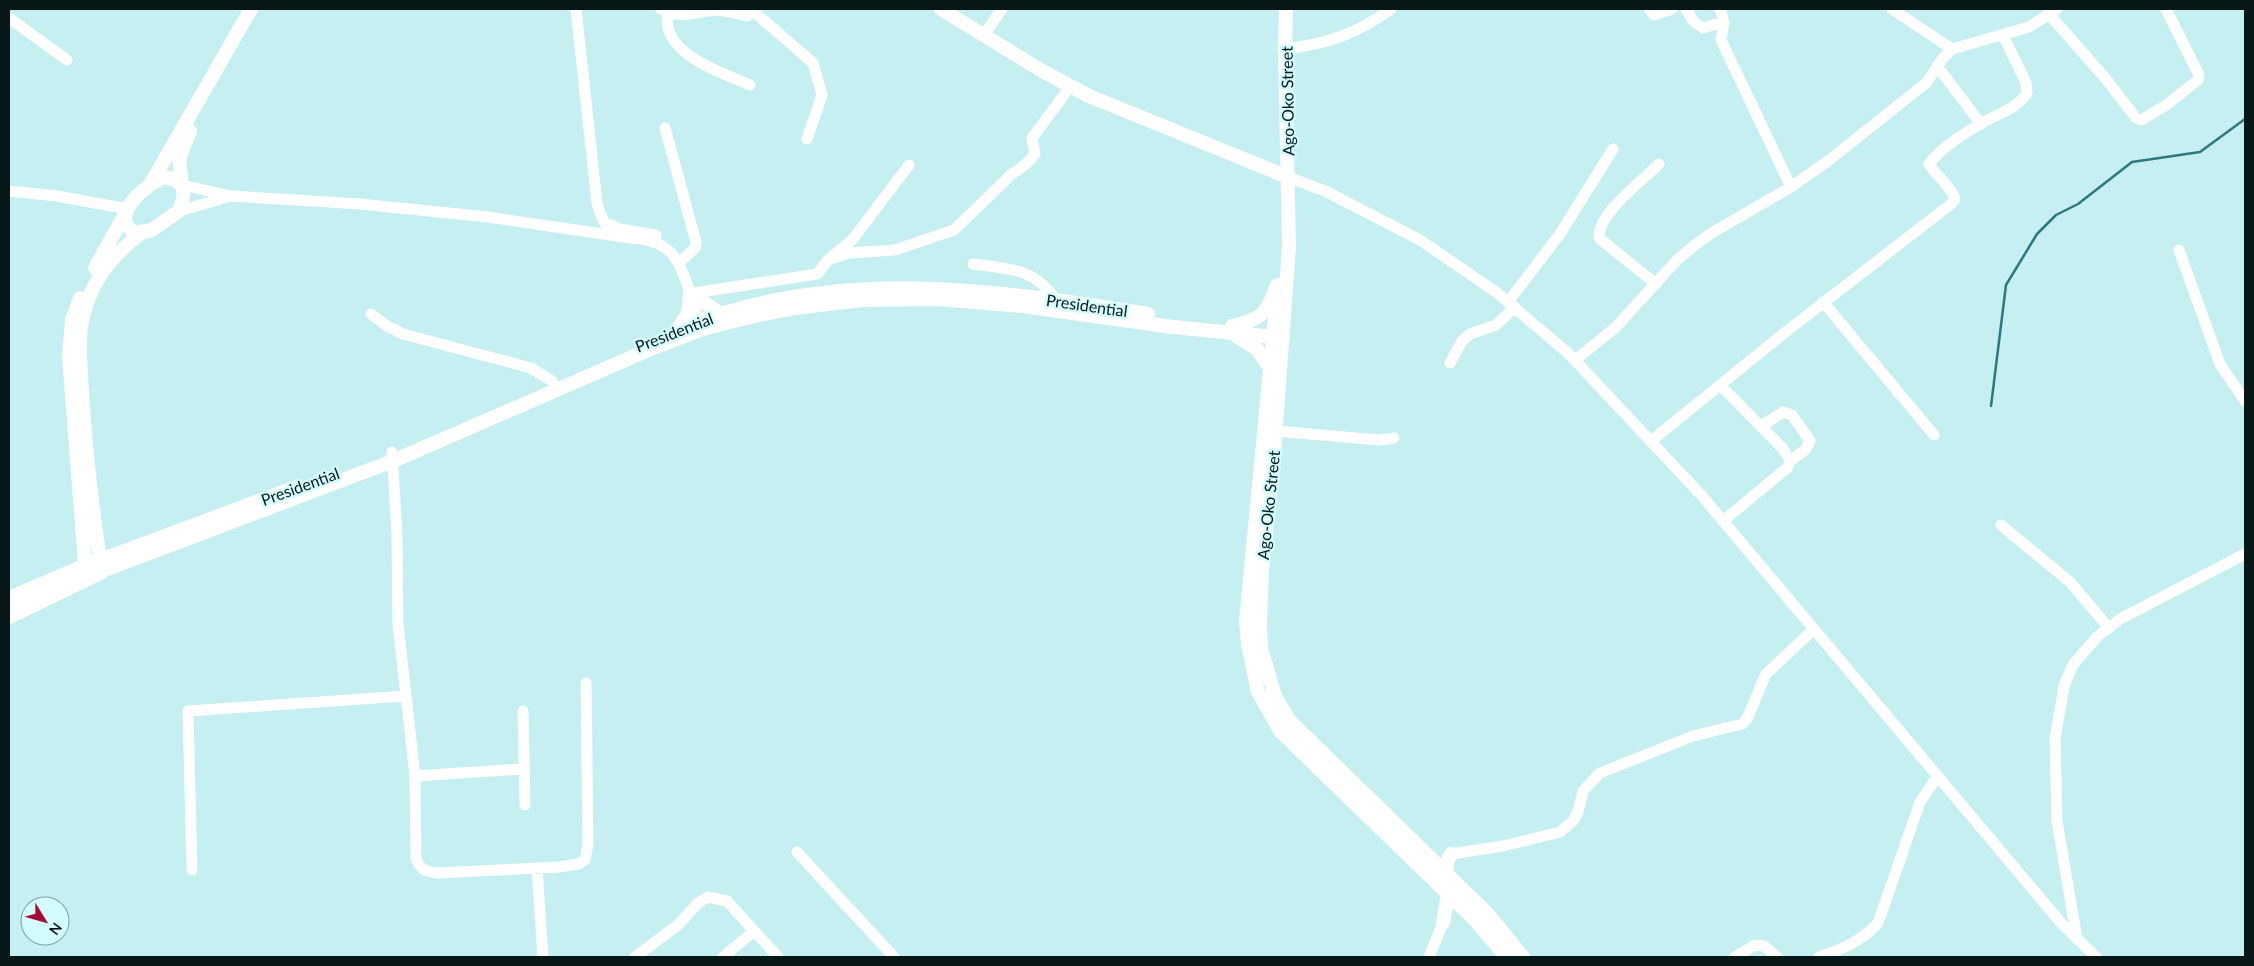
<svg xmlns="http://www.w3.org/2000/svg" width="2254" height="966" font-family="Lato,sans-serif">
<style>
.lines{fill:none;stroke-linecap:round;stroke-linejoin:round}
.stream{stroke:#2d797d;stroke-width:2.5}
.minor{stroke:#fff;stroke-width:11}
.major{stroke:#fff;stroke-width:14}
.highway{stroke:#fff;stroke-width:16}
.labels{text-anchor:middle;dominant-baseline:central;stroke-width:5;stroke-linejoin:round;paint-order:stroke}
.street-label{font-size:16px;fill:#081819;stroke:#d2fcfe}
</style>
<rect width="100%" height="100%" fill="#c5eff0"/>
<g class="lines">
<path class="stream" d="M1991 406 2006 285 2037 234 2056 215 2078 204 2132 162 2200 152 2245 119"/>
<path class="minor" d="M576 9 597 203C611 257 641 225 670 252 684 265 696 311 700 330
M661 9C680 20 697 11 716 10 726 10 737 14 747 16L754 9
M1649 9 1654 15 1672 9
M1686 9 1694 22 1703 28 1724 22
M1720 9 1724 22 1721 40 1791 187
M1892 9 1952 49
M753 11 813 63 822 95 807 139
M667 12C667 17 667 23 668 28 677 59 723 73 750 85
M2049 14 2106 79 2136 118 2141 120 2165 106 2198 80 2199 75 2166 9
M9 18 67 60
M988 29 1002 9
M1285 49C1330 43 1354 35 1391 9
M1937 66 1981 124
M665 128 696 242 695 248 682 260
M1288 177 1325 191 1420 240 1496 292 1569 354 1702 496 2062 924 2096 957
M182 185 231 196 360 204 488 217 623 237
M9 191 57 196 128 209
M179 211 231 196
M611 225 619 229 656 235
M2179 250 2220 364 2245 401
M828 260 849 253 895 250 954 230 1013 173C1022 168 1028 163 1035 154L1032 138 1070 87
M973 264C1009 269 1033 267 1056 300
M1656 284 1599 238C1598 213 1642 181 1659 164
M694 293 817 274 828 260 853 239 909 165
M1508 302 1560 234 1613 149
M1823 302 1934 435
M371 314 387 326 403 334 531 368 552 381
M1575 360 1615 328 1677 260 1695 245 1710 234 1791 187 1828 161 1926 83 1943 58 1952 49 2029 27 2057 9
M1450 363 1462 341 1470 334 1496 325 1515 307
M1720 385 1783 449 1790 461 1788 467 1723 521
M1761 426 1783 412 1792 415 1810 441 1805 450 1790 461
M1276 431 1379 440 1394 438
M1651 441 1778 338 1951 204 1955 199C1951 186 1936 176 1929 164 1942 147 1963 134 1982 123 1997 114 2017 109 2027 93L2026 83 2003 35
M392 452 397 535 398 624 415 776 416 858C420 870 425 871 437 873L559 867 578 864 585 860 588 844 586 683
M2001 525 2070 582 2109 628
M523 711 525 805
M415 776 523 769
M797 852 894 957
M1451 854 1503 846 1560 832 1573 821 1578 812 1583 791 1600 773 1693 736 1742 724 1747 719 1766 674 1814 629
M537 868 543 957
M192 870 188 711 406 696
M2077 939 2057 821 2055 739 2064 686 2073 665 2083 653 2098 636 2120 619 2245 554
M635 957 678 925 699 902 708 897 727 901 778 957
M723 957 754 931
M1429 957 1443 923
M1735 957 1755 945 1764 946 1777 957
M1819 957C1841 950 1862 941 1878 923L1920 802 1937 777"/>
<path class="major" d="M941 9 1044 72 1089 96 1288 177
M1286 9 1285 49 1289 247 1274 454 1262 571 1260 625 1261 648 1275 696 1289 720 1487 913 1523 957
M165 177C187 181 186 193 179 211L152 230 135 233C107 216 147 183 165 177Z
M151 183 251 9
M182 185 179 159 190 131
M143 232C116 252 96 274 86 306 76 333 81 365 82 393 86 453 92 512 102 571L393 461 653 348 706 328 759 315 795 308 862 300 938 299 1022 306 1173 327 1283 338
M95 268 124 216
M696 297 721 314
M80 298 72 320 69 356 86 577
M1276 307 1246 621 1248 644 1258 692 1281 732 1477 922 1506 957
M688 325C842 267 991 289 1148 314
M1232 326C1261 319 1267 315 1277 285
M678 329 688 313 690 294
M1235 335 1257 349 1270 368
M100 560 299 486
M1447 875V862L1451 854
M1443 923 1448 894"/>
<path class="highway" d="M9 599 100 560
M9 616 102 571"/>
</g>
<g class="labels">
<g class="street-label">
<text transform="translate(1287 101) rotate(-91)">Ago-Oko Street</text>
<text transform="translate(1087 305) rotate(8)">Presidential</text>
<text transform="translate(674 332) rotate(-21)">Presidential</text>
<text transform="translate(300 486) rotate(-20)">Presidential</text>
<text transform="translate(1268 505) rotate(-84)">Ago-Oko Street</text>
</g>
</g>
<rect width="2254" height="966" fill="none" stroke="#081819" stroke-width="20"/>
<g transform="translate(45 921) rotate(127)"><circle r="24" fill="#d2fcfe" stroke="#81a1a2"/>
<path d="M0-4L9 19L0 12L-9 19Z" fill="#a50934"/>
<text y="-8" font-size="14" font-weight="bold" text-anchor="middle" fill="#081819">N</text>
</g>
</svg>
